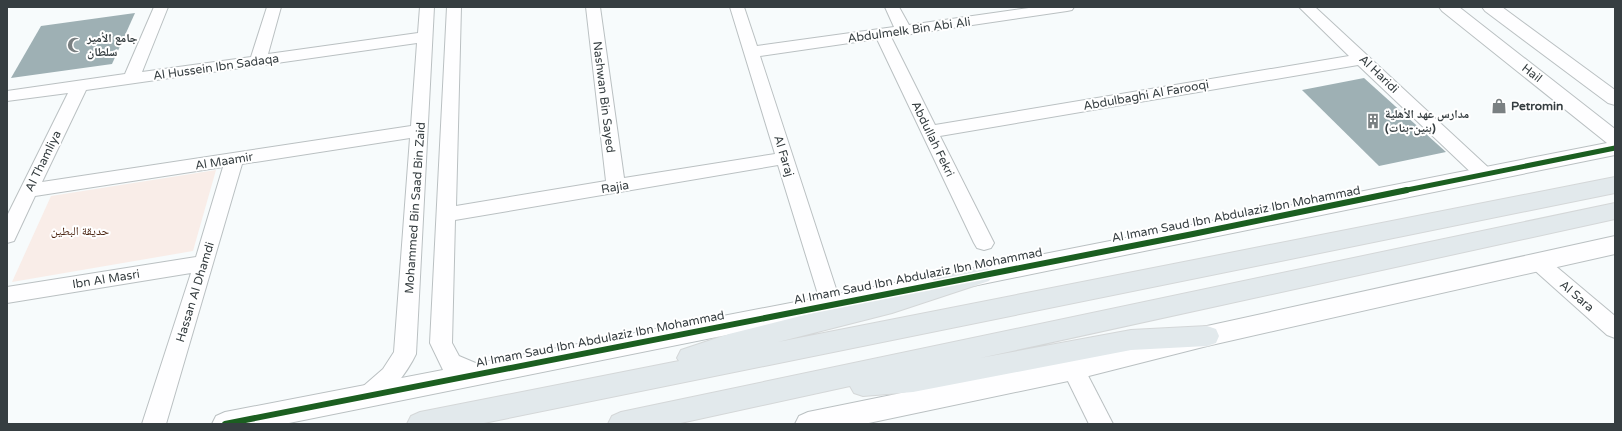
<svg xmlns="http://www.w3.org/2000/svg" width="1622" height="431" font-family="'Varela Round','Noto Naskh Arabic',sans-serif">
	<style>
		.green { fill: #f9ede8 }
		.building { fill: #9eb0b4 }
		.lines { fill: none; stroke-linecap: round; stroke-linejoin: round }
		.street-casing { stroke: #bac0c2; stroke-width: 2 }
		.secondary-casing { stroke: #bac0c2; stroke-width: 2 }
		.primary-casing { stroke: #d4d7d8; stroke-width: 2 }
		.street { fill: #fefeff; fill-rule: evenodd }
		.secondary { fill: #fefeff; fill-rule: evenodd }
		.primary { fill: #e2e9ec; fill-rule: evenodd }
		.cycleway-far1-casing { stroke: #fff; stroke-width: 7 }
		.cycleway-casing { stroke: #fff; stroke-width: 9 }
		.cycleway-far1 { stroke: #1b5e20; stroke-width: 5 }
		.cycleway { stroke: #1b5e20; stroke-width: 6 }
		.labels { text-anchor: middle; stroke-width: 4; stroke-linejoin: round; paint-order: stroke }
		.street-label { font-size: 12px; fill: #363e41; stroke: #fff }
		.poi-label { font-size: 12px; font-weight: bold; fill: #363e41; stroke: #fff; text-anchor: start }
		.park-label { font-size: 12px; fill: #471f0b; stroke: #fff }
	</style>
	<rect width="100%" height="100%" fill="#f7fbfc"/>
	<polygon class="green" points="216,170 193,251 12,282 51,196"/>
	<g class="building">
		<polygon points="135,13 112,64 11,78 41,26"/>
		<polygon points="1364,78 1446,152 1379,166 1302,90"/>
	</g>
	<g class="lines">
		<g class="street-casing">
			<g id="street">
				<path d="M154,7H168L142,72L251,57L267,7H281L268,54L418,33L420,7H434L416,354C409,369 386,403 369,405C366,406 363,404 360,403L357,396L360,389L383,369L394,352L410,138L242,164L166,424H142L191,273L7,303V287L196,257L223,167L35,196L14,241L7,243V216L68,93L7,101V91L125,74ZM417,43L411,126L42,182L86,90Z"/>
				<polygon points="447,7 461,7 456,206 606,181 586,7 600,7 624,178 775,154 730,7 744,7 757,46 894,27 885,7 899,7 909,25 1036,7 1074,7 1072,10 1067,11 891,37 935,125 1349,56 1299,7 1315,7 1491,170 1494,175 1491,180 1485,181 1479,180 1358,65 940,136 994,243 991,248 984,250 977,248 974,243 877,39 760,56 841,304 838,310 831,312 824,310 821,304 778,165 455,220 452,343 459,356 485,367 488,374 485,381 477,383 443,370 430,343"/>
				<polygon points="1539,255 1546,258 1615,316 1615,338 1607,335 1532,268 1529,263 1532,258"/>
				<polygon points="1073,360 1081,362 1113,424 1089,424 1062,369 1065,362"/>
			</g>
		</g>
		<g class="secondary-casing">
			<g id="secondary">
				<polygon points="1439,7 1459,7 1615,129 1615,155 963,288 955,285 951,279 955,273 963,270 1607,143 1442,11"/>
				<polygon points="1482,7 1502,7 1615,90 1615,105 1608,103 1485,11"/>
				<polygon points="1615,236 1615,254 1207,346 1073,380 864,424 795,424 799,416 808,412 1073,358 1207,326"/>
				<polygon points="925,277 933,279 937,286 933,293 925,295 284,424 212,424 216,416 225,412"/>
			</g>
		</g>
		<g class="primary-casing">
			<g id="primary">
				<polygon points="1615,177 1615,193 479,424 407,424 411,416 420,412 679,361 677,358 681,350 729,334 892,293 981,266 989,269 993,275 989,281 892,313 778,342"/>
				<polygon points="1615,203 1615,219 980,358 1131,330 1207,326 1216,329 1219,336 1216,343 1207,346 1131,350 913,392 863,396 854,393 850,386 676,424 608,424 612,416 621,412"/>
			</g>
		</g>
		<use href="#street" class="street"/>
		<use href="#secondary" class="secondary"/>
		<use href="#primary" class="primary"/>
		<g class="cycleway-far1-casing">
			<polyline id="cycleway-far1" points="1402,191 1615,148"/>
		</g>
		<g class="cycleway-casing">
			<polyline id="cycleway" points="225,424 1193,234 1407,190"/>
		</g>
		<use href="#cycleway-far1" class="cycleway-far1"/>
		<use href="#cycleway" class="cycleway"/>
	</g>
	<defs>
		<g id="mosque-bare" transform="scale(1.2)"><path d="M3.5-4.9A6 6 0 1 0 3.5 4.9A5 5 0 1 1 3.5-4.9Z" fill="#7a8082" stroke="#fff" stroke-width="2.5" paint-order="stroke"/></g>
		<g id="shop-bare" transform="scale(1.2)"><path d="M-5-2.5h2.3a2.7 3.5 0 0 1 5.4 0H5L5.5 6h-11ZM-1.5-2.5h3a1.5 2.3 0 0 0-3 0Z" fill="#7a8082" stroke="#fff" stroke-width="2.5" paint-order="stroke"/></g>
		<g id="building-bare" transform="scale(1.2)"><path d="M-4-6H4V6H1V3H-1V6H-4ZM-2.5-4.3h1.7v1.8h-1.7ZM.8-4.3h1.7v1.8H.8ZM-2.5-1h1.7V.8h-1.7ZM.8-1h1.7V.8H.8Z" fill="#7a8082" stroke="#fff" stroke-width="2.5" paint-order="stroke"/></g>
	</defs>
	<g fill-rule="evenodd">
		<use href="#mosque-bare" x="75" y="45"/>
		<use href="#shop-bare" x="1499" y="106"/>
		<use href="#building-bare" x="1373" y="121"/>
	</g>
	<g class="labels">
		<g class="street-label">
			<text transform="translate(909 30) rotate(-8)" y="4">Abdulmelk Bin Abi Ali</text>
			<text transform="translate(216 67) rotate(-8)" y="4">Al Hussein Ibn Sadaqa</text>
			<text transform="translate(1532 73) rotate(38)" y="4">Hail</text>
			<text transform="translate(1379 74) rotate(44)" y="4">Al Haridi</text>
			<text transform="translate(1146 95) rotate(-10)" y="4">Abdulbaghi Al Farooqi</text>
			<text transform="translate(604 97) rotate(83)" y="4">Nashwan Bin Sayed</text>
			<text transform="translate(933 139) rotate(64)" y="4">Abdullah Fekri</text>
			<text transform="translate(784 156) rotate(73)" y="4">Al Faraj</text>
			<text transform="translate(43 161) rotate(-64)" y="4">Al Thamliya</text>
			<text transform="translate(224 161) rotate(-9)" y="4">Al Maamir</text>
			<text transform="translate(615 187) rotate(-9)" y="4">Rajia</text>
			<text transform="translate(415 208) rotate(-86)" y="4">Mohammed Bin Saad Bin Zaid</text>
			<text transform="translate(1236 214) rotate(-11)" y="4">Al Imam Saud Ibn Abdulaziz Ibn Mohammad</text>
			<text transform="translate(918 276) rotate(-11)" y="4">Al Imam Saud Ibn Abdulaziz Ibn Mohammad</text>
			<text transform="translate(106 279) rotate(-9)" y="4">Ibn Al Masri</text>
			<text transform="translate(195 292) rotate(-73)" y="4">Hassan Al Dhamdi</text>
			<text transform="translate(1577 296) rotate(41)" y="4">Al Sara</text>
			<text transform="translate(600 339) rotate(-11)" y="4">Al Imam Saud Ibn Abdulaziz Ibn Mohammad</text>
		</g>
		<g class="poi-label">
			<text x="87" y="42">جامع الأمير<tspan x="87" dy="14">سلطان</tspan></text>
			<text x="1511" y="110">Petromin</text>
			<text x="1385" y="118">مدارس عهد الأهلية<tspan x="1385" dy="14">(بنين-بنات)</tspan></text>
		</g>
		<g class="park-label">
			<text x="80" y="235">حديقة البطين</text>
		</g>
	</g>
	<rect width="1622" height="431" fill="none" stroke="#363e41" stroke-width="16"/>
</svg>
